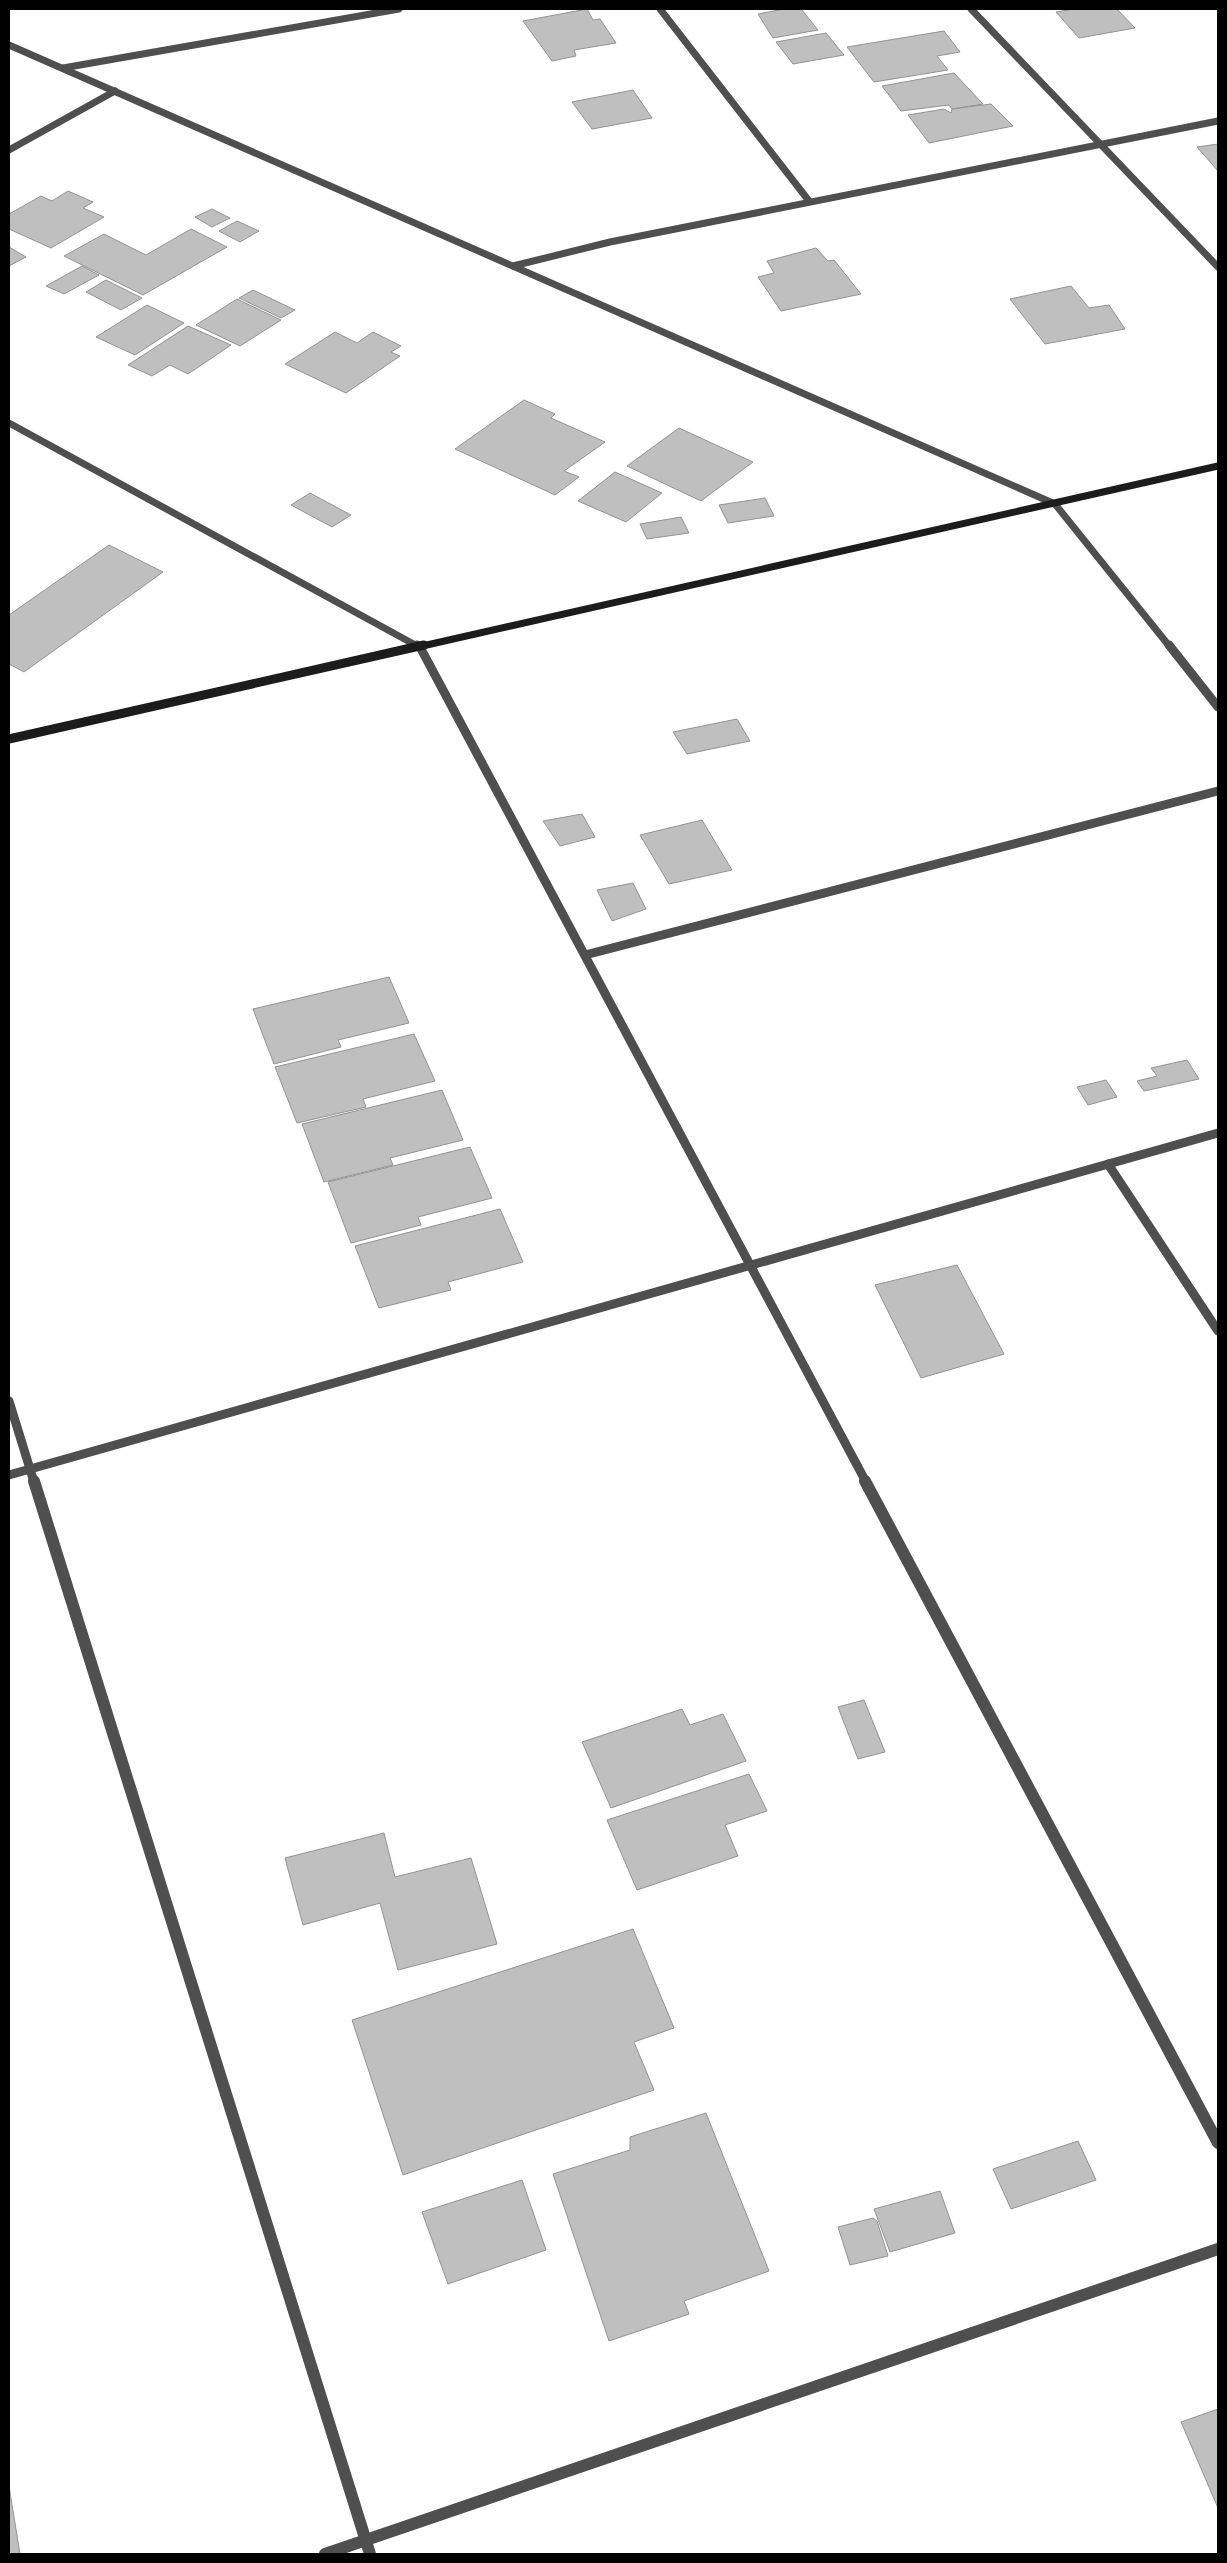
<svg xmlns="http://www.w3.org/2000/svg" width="1227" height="2563" font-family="'PT Sans',sans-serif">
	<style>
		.building { fill: #bfbfbf; stroke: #939393 }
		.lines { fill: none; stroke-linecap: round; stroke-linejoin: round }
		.street-far2 { stroke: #4f4f4f; stroke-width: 7 }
		.street-far1 { stroke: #4f4f4f; stroke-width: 9 }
		.street { stroke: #4f4f4f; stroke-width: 12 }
		.secondary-far1 { stroke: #1c1c1c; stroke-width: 7 }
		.secondary { stroke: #1c1c1c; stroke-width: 9 }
	</style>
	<rect width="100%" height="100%" fill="#fff"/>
	<g class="building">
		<polygon points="587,9 593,20 600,19 616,43 574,50 576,56 552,61 523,21"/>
		<polygon points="784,9 801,9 818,30 773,38 758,14"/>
		<polygon points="1074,9 1117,9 1135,28 1079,38 1056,12"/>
		<polygon points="944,31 960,52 937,56 948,70 874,82 847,47"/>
		<polygon points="826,33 844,55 793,64 776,42"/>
		<polygon points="954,73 983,104 952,109 949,105 901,111 882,86"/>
		<polygon points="633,90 652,118 592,129 572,102"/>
		<polygon points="991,104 1013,126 929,143 908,115 944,109 951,113 952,109"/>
		<polygon points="1218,144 1218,171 1197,147"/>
		<polygon points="68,191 93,202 83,208 104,217 51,248 9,229 9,214 41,196 52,201"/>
		<polygon points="212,209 230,218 212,227 195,217"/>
		<polygon points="237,221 259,231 240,242 219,231"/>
		<polygon points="191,229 227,247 143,295 64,256 104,234 146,255"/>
		<polygon points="9,247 26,257 9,266"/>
		<polygon points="816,248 828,261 834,260 861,294 781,311 758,277 774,273 767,261"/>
		<polygon points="82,266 99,275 64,294 46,286"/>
		<polygon points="106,280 142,298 121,310 86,292"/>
		<polygon points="1071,286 1089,308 1109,305 1125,329 1045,344 1010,299"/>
		<polygon points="253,290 295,310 281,318 239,298"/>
		<polygon points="237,299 281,320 240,346 196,325"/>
		<polygon points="147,305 184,323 135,355 96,337"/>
		<polygon points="188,326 231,345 188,374 170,365 152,376 128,365"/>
		<polygon points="335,332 357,343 373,332 401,346 391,352 400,356 346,393 285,364"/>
		<polygon points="524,400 555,414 551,418 605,442 564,471 579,477 555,495 455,449"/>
		<polygon points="679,428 753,462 701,501 627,466"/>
		<polygon points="615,472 662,493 626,522 578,501"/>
		<polygon points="310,493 351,515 332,527 291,505"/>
		<polygon points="765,498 774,516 728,523 719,505"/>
		<polygon points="681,517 689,533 647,539 640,524"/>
		<polygon points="109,545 163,572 24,672 9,664 9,615"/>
		<polygon points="737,719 750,741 687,754 673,732"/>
		<polygon points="582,814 595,837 560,846 543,821"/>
		<polygon points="702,820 732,870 669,884 640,835"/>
		<polygon points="633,883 646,909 612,921 597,890"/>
		<polygon points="389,977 409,1023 338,1040 341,1047 274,1064 253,1009"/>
		<polygon points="414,1034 435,1081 363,1099 366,1107 297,1123 275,1067"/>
		<polygon points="1187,1060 1199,1079 1144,1091 1137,1081 1157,1076 1151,1068"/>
		<polygon points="1106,1080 1117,1097 1088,1105 1077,1087"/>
		<polygon points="442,1090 463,1140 390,1158 393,1165 324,1182 302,1124"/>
		<polygon points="470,1147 492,1198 418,1217 421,1225 351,1243 328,1182"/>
		<polygon points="500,1209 523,1262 448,1282 451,1290 379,1308 355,1246"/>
		<polygon points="957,1265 1004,1354 921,1378 875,1285"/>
		<polygon points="864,1700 885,1752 858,1759 838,1707"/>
		<polygon points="682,1709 690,1725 723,1714 746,1761 611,1808 582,1742"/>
		<polygon points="749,1774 767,1811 725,1825 738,1856 637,1890 607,1820"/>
		<polygon points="384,1833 395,1877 471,1858 497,1944 398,1970 380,1903 303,1925 285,1858"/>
		<polygon points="633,1929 674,2028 634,2042 654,2090 403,2175 352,2020"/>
		<polygon points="706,2113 769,2271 684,2301 689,2314 609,2341 553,2174 630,2150 630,2137"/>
		<polygon points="1078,2141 1096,2180 1011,2209 993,2169"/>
		<polygon points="522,2180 546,2250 448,2284 422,2212"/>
		<polygon points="940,2191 955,2233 890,2252 874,2209"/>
		<polygon points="873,2218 877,2221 888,2256 850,2265 838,2227"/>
		<polygon points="1218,2409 1218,2508 1181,2422"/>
		<polygon points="9,2486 20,2554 9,2554"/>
	</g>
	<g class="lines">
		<g class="street-far2">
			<polyline points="660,9 809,201"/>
			<polyline points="971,9 1218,267"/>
			<polyline points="9,45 1055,504 1170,647"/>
			<polyline points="63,68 399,9"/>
			<polyline points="9,150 115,91"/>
			<polyline points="513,266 610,242 1218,121"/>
			<polyline points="9,423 419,647"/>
		</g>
		<g class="street-far1">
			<polyline points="417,645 420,647 866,1482"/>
			<polyline points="1169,645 1218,707"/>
			<polyline points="585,955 1218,791"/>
			<polyline points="1108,1164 1218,1331"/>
			<polyline points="9,1401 34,1482"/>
			<polyline points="9,1475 1218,1133"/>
		</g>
		<g class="street">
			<polyline points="34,1481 370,2554"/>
			<polyline points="865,1481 1218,2143"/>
			<polyline points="325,2554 1218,2249"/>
		</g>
		<polyline class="secondary-far1" points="418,647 1218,466"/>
		<polyline class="secondary" points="9,739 424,645"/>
	</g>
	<rect width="1227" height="2563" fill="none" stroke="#000000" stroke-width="20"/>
</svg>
